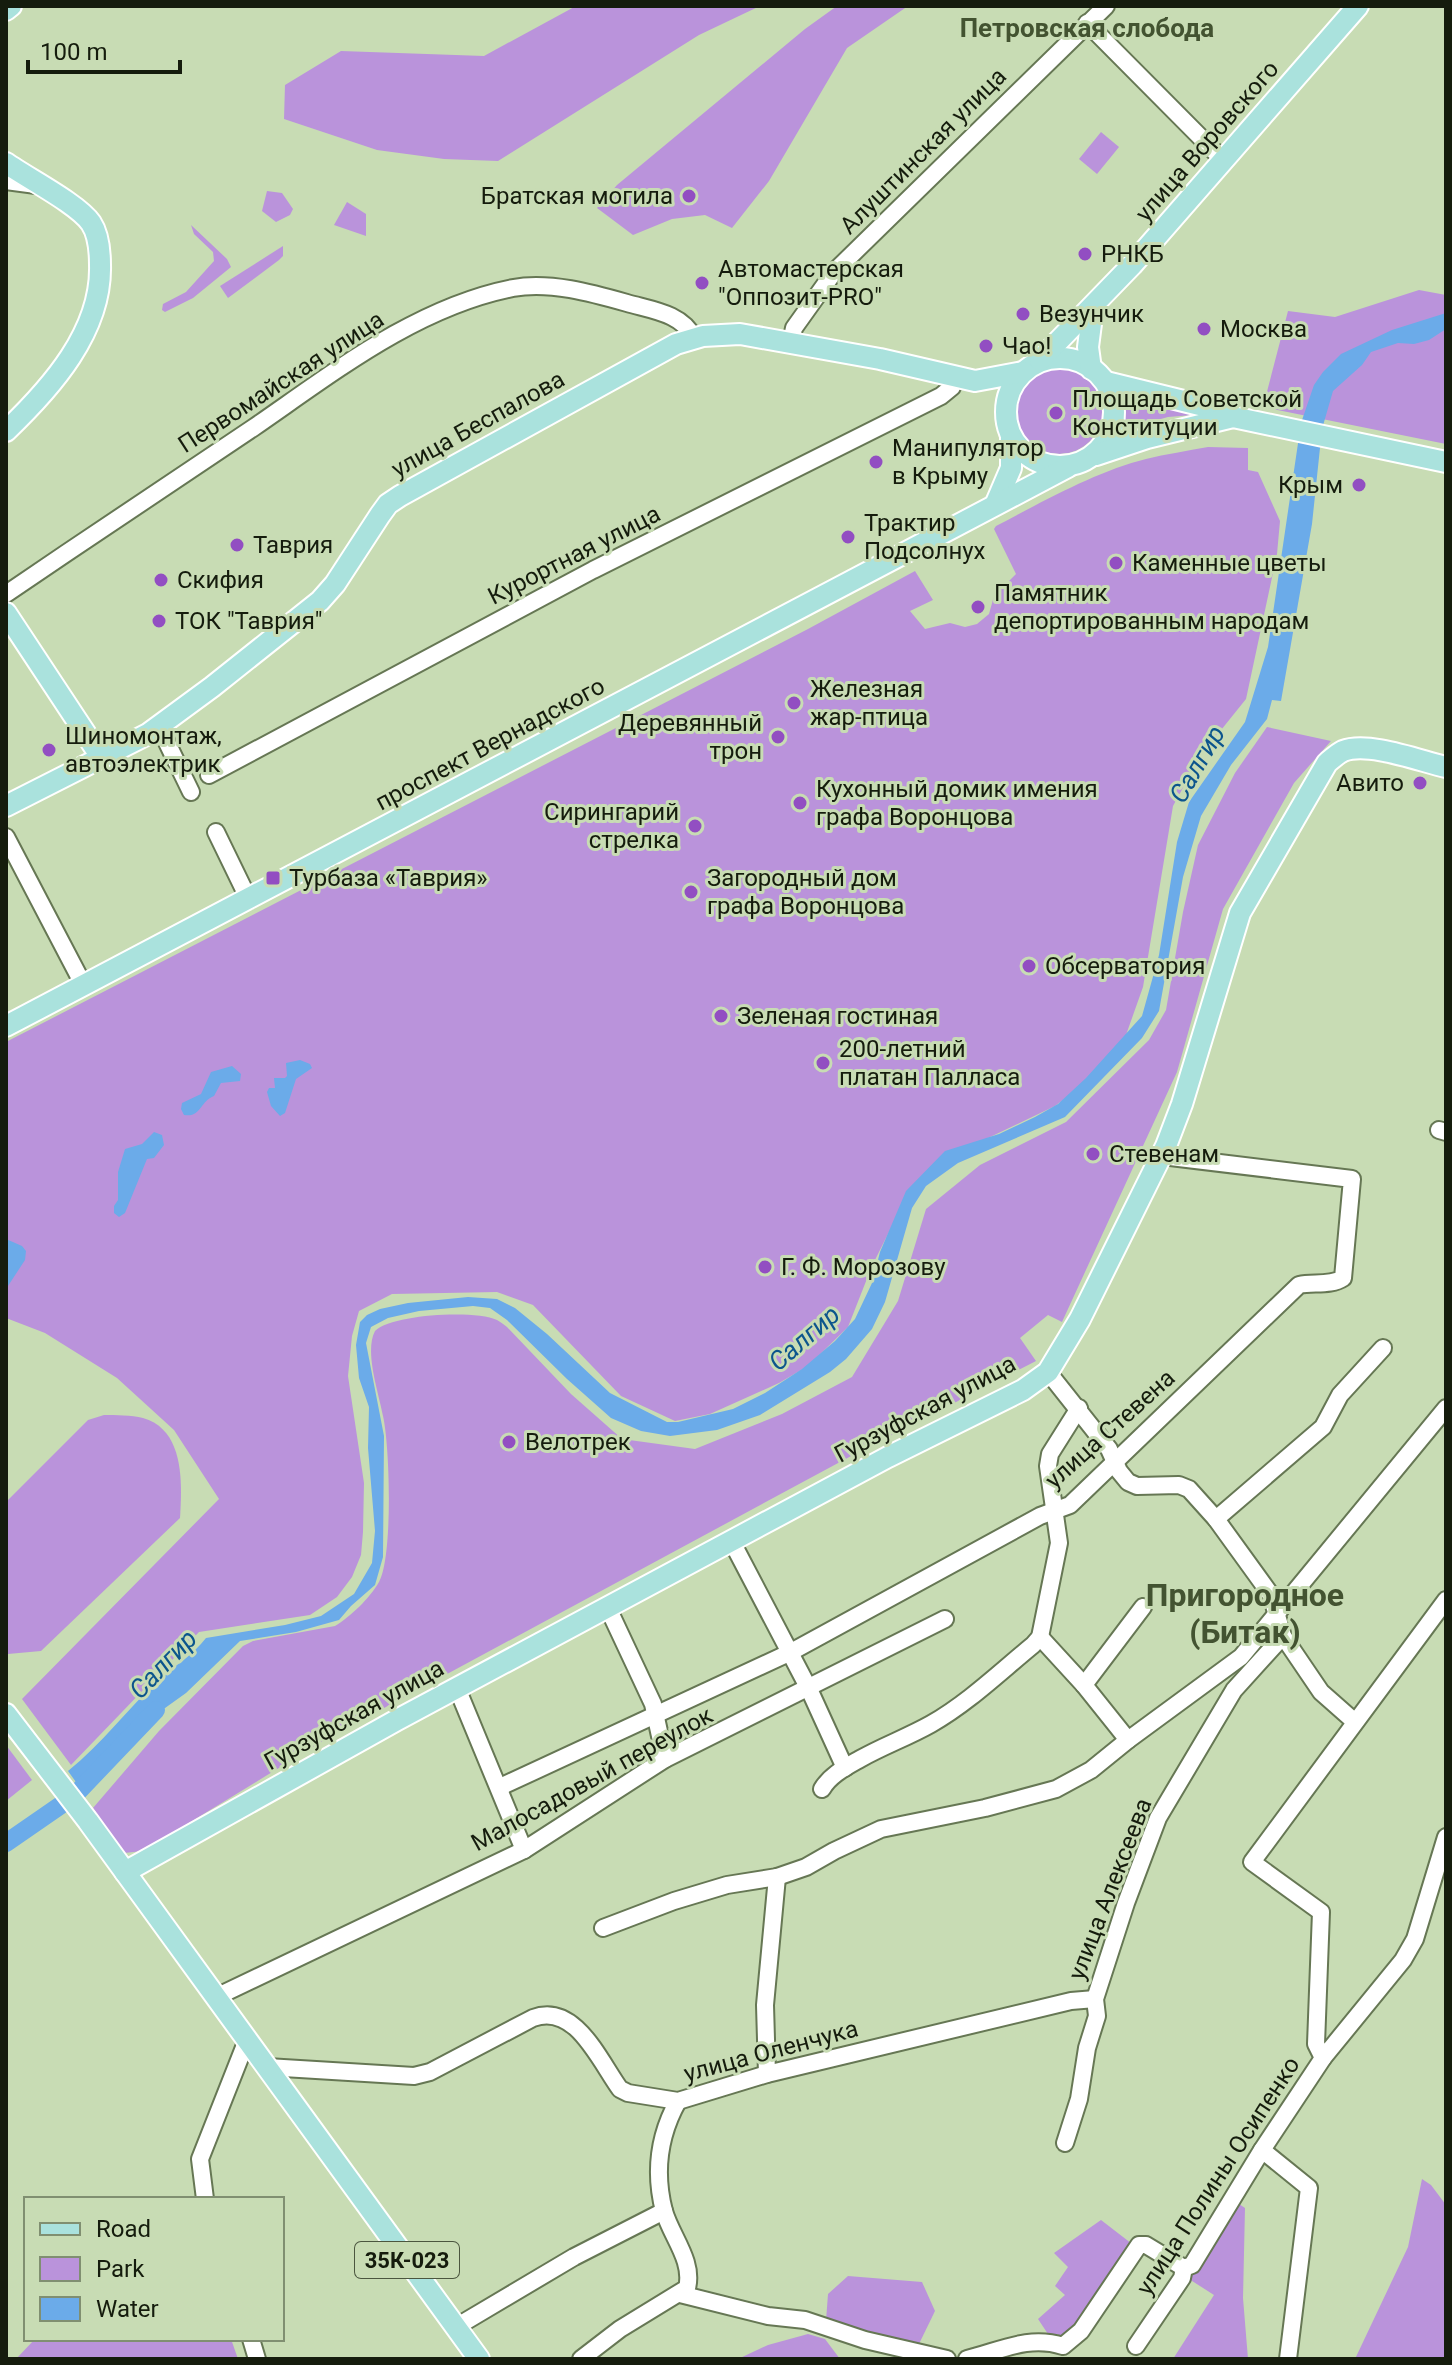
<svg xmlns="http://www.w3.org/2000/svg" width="1452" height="2365" font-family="Roboto,sans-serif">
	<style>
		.green { fill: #ba93db }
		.water { fill: #6babe9 }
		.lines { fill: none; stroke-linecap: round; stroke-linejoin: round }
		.river { stroke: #6babe9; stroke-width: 18 }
		.minor-casing { stroke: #667754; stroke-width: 20 }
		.major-casing { stroke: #fff; stroke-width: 24 }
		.minor { stroke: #fff; stroke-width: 16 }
		.major { stroke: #aae2dd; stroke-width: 20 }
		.poi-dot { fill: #924ec2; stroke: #c8dcb4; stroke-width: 3 }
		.labels { text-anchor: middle; stroke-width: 6; stroke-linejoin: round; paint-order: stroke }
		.shield { fill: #c8dcb4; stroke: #4b563f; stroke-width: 2 }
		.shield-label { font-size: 22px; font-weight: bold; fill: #151c0d }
		.street-label { font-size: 24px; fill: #151c0d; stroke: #c8dcb4 }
		.poi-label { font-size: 24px; fill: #151c0d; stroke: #c8dcb4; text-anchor: start }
		.neighbourhood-label { font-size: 26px; font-weight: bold; fill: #435331; stroke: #c8dcb4 }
		.water-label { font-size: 26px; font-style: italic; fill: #0c558d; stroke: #c8dcb4 }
		.district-label { font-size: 32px; font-weight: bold; fill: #435331; stroke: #c8dcb4 }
	</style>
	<rect width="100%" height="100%" fill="#c8dcb4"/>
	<g class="green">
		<polygon points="576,6 760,6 699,35 498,161 444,159 377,150 284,119 285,85 341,51 484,56"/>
		<polygon points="837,6 908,6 847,48 769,181 732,228 705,215 672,219 633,235 597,208 617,185 805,29"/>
		<polygon points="1101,132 1119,147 1097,174 1079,159"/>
		<polygon points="267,191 282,193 293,209 290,215 276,222 262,211"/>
		<polygon points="347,202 366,214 366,236 334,225"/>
		<polygon points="191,225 227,259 231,267 193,298 165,312 162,310 163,304 186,292 214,261 213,252 194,234"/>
		<polygon points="283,246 283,256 279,260 228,298 220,286"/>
		<polygon points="1419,290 1446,295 1446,444 1263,407 1288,311 1335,317"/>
		<circle cx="1059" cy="410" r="44"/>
		<polygon points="1118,394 1205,414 1168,417 1125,429 1116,425"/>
		<path d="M1208,447L1248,448V470L1258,472L1280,521L1277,554L1246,699L1201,755L1173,806L1143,987L1126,1035L1089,1080L1055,1106L988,1138L909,1192L872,1266L848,1327L808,1366L779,1383L710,1414L675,1421L621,1396L533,1305L497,1292L392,1294L359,1311L352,1336L348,1376L364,1483L363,1532L361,1555L352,1577L337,1597L310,1615L199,1632L71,1765L22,1699L219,1499L174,1430L117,1378L45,1333L6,1318V1042L808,629L915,571L933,600L910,611L925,629L950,623L965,627L977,624L989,614L994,596L1016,574L994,529L996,526C1042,502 1097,471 1146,459C1166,454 1187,451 1208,447Z"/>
		<path d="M1267,727L1331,741L1294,783L1223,909L1177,1072L1062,1322L1048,1315L1020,1338L1036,1361L853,1455L323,1741L143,1851L124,1853L93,1808L159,1731L243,1646L253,1641L335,1626C350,1617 370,1598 379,1582C393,1557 390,1446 383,1416C379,1393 364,1352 375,1331C393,1314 475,1310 497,1320C501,1322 504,1325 507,1327L571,1394L622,1439L695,1449L782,1414L852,1377L898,1301L926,1209L980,1165L1066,1122L1149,1040L1166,1010L1183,912L1198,845L1235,773Z"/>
		<path d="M104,1415C116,1415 131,1415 143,1418C185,1430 182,1484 180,1518L41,1651L8,1654L6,1653V1502L88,1420Z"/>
		<polygon points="6,1745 32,1780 6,1801"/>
		<polygon points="1422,2179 1431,2185 1446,2205 1446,2359 1355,2359 1408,2247"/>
		<polygon points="1236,2202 1245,2208 1243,2298 1248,2359 1173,2359 1214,2295 1189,2279"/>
		<polygon points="1101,2220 1136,2247 1063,2341 1058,2334 1050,2337 1038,2319 1065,2295 1055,2286 1068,2267 1054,2253"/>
		<polygon points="848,2276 922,2282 935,2311 918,2346 826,2321 828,2294"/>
		<polygon points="808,2334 825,2339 840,2359 738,2359 768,2345"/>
		<polygon points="35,2339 231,2339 238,2359 16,2359"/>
	</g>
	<g class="water">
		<path d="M1446,313V329L1429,340L1414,344L1398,343L1371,352L1362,365L1333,391L1322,429L1312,524L1281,701L1272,700L1267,719L1231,765L1201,816L1183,877L1159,1011L1142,1038L1065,1117L958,1163L926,1186L912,1208L885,1302L872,1329L846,1359L830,1372L760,1415L717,1430L670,1436L641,1431L611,1418L567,1379L507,1320L490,1308L473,1306L419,1311L388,1318L371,1327L366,1343L384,1436L383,1557L375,1585L351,1606L339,1620L296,1632L240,1641L186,1693L112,1746L90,1777L86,1796L68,1771C102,1744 128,1708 160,1679C176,1665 193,1655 206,1638L285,1625L321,1616L354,1594L372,1563L375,1531L368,1448L369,1407L359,1378L356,1345L360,1322L367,1315L380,1309L408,1303L468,1297L497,1299L515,1308L547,1334L610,1393L667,1422H678L733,1409L765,1393L802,1369L835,1341L855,1319L872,1283L880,1252L906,1191L945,1151L999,1134L1035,1117L1058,1104L1086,1078L1142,1016L1159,955L1177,842L1189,802L1245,722L1268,647L1301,423L1314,385L1323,372L1341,354L1392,330Z"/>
		<polygon points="300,1060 310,1064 312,1068 296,1079 285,1113 280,1116 271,1106 267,1092 269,1088 275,1088 274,1078 285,1078 287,1076 286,1063"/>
		<path d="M232,1066L241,1074L240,1081L221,1083L214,1096C200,1101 201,1118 184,1115L181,1109L182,1103L201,1094L211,1072Z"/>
		<polygon points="154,1132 162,1135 164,1145 154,1158 147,1159 125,1213 119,1217 114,1213 114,1206 118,1200 118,1172 125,1149 142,1144"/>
		<polygon points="6,1239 22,1246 26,1251 25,1260 6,1289"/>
	</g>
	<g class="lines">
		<polyline class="river" points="6,1843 74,1796 156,1710"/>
		<g class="minor-casing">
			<g id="minor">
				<polyline points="1087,23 1224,161"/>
				<polyline points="6,181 36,185"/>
				<polyline points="791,342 794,328 834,272 1106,6"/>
				<path d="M6,594C88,538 171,483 253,428C333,373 416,307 513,288C549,281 592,293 627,303C651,310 682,313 694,338"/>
				<polyline points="159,726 191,792"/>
				<polyline points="209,775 593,570 941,396 952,387 956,375"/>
				<polyline points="216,832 249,900"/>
				<polyline points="6,837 84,986"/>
				<polyline points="1439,1130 1446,1132"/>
				<polyline points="1048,1372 1109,1449 1119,1471 1128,1482 1137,1486 1179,1485 1189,1489 1216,1519 1271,1595 1283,1636 1321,1692 1355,1722"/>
				<polyline points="1216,1519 1323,1427 1340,1395 1383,1348"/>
				<polyline points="732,1542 809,1689 845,1768"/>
				<polyline points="608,1608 653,1704 665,1759"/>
				<polyline points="1040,1637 1084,1685"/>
				<polyline points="457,1688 524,1850"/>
				<polyline points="1128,1740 1084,1685 1143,1607"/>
				<path d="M500,1787L791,1652L1040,1516L1070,1505L1299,1285C1313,1282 1331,1286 1343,1278L1352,1179L1162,1156"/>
				<path d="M822,1789C830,1775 846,1767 860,1759C883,1746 908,1737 931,1724C968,1703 1000,1672 1033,1645L1040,1637L1059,1543L1048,1466L1050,1454L1079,1408"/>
				<polyline points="603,1928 674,1901 727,1885 777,1877 806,1867 834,1851 881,1829 985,1808 1056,1789 1091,1770 1128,1740 1241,1657 1446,1408"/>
				<polyline points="216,1997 524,1850 665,1759 945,1619"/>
				<polyline points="1323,2058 1403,1960 1415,1939 1446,1837"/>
				<path d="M267,2067L414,2076L430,2072L533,2018C575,2002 599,2060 620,2089L628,2093L678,2101L767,2074L1071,2001L1095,1999"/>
				<polyline points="767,2074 765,2005 777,1877"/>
				<polyline points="1065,2143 1079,2099 1087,2048 1097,2016 1095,1999 1126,1903 1158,1818 1234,1690 1283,1636 1266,1629"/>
				<polyline points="1262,2150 1309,2188 1288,2359"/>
				<polyline points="205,2199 200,2159 247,2040"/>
				<polyline points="680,2294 768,2316 805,2320 865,2340 947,2359"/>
				<polyline points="456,2327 574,2257 664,2211"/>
				<polyline points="251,2339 257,2359"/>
				<polyline points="1136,2346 1182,2278 1184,2268 1192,2265 1262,2150 1323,2058 1316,2044 1321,1912 1252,1862 1446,1600"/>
				<path d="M581,2359L620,2329L687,2288C694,2261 671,2236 664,2211C654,2172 659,2135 678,2101"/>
				<path d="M967,2359C1000,2351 1028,2335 1063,2346L1081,2331L1139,2245H1146L1184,2268"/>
			</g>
		</g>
		<g class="major-casing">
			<g id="major">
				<polyline points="6,10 11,6"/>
				<path d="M6,163C27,178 78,204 91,223C99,235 100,251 100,265C102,331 51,388 6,431"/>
				<circle cx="1060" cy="412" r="54"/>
				<polyline points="1040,360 1132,265 1358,6"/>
				<polyline points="1091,369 1088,347 1093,308"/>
				<polyline points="1106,382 1216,409 1233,417 1446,462"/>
				<polyline points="1096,455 1147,438 1233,417"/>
				<polyline points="996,503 1011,468 1011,438"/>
				<polyline points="6,613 101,757"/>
				<polyline points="6,806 148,734 212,687 320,601 335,584 380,515 388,504 400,496 676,344 703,336 740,334 880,359 975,381 1023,372"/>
				<polyline points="6,1026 1068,467"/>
				<polyline points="6,1714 88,1821 479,2359"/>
				<path d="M125,1872L397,1720L888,1457L1023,1390L1048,1372L1080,1319L1166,1146L1182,1104L1240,913L1327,763C1332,759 1337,754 1343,751C1368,741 1420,761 1446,767"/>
			</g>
		</g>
		<use href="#minor" class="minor"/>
		<use href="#major" class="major"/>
	</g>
	<g class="poi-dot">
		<circle cx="689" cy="196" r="8"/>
		<circle cx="1085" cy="254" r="8"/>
		<circle cx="702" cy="283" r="8"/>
		<circle cx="1023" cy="314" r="8"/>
		<circle cx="1204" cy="329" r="8"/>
		<circle cx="986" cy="346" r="8"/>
		<circle cx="1056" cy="413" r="8"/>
		<circle cx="876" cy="462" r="8"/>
		<circle cx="1359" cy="485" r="8"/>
		<circle cx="848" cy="537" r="8"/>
		<circle cx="237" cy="545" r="8"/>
		<circle cx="1116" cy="563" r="8"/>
		<circle cx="161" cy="580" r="8"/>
		<circle cx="978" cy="607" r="8"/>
		<circle cx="159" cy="621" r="8"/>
		<circle cx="794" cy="703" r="8"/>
		<circle cx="778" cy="737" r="8"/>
		<circle cx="49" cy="750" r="8"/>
		<circle cx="1420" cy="783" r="8"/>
		<circle cx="800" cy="803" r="8"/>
		<circle cx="695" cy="826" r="8"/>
		<rect x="265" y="870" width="16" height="16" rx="4"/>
		<circle cx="691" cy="892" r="8"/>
		<circle cx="1029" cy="966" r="8"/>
		<circle cx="721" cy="1016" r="8"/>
		<circle cx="823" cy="1063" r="8"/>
		<circle cx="1093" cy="1154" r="8"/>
		<circle cx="765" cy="1267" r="8"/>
		<circle cx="509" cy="1442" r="8"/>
	</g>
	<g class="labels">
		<rect class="shield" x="355" y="2242" width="104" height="36" rx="6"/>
		<g class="shield-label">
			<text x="407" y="2268">35К-023</text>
		</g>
		<g class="street-label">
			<text transform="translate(1207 141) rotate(-49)" y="8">улица Воровского</text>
			<text transform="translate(923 151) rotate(-45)" y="8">Алуштинская улица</text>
			<text transform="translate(281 382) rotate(-33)" y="8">Первомайская улица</text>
			<text transform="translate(478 424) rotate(-29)" y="8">улица Беспалова</text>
			<text transform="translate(574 555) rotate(-27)" y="8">Курортная улица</text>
			<text transform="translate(490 744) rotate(-28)" y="8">проспект Вернадского</text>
			<text transform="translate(925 1409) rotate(-28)" y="8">Гурзуфская улица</text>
			<text transform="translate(1110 1429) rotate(-42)" y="8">улица Стевена</text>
			<text transform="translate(354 1715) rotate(-29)" y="8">Гурзуфская улица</text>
			<text transform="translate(592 1779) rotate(-29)" y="8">Малосадовый переулок</text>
			<text transform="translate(1110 1889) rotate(-69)" y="8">улица Алексеева</text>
			<text transform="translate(771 2051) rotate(-15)" y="8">улица Оленчука</text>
			<text transform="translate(1218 2176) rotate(-57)" y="8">улица Полины Осипенко</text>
		</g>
		<g class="poi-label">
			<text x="673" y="204" text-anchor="end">Братская могила</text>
			<text x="1101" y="262">РНКБ</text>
			<text x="718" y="277">Автомастерская<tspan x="718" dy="28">"Оппозит-PRO"</tspan></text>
			<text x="1039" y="322">Везунчик</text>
			<text x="1220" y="337">Москва</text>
			<text x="1002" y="354">Чао!</text>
			<text x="1072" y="407">Площадь Советской<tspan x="1072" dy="28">Конституции</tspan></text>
			<text x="892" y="456">Манипулятор<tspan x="892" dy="28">в Крыму</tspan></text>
			<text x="1343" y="493" text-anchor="end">Крым</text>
			<text x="864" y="531">Трактир<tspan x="864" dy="28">Подсолнух</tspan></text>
			<text x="253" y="553">Таврия</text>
			<text x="1132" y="571">Каменные цветы</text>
			<text x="177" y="588">Скифия</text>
			<text x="994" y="601">Памятник<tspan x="994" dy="28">депортированным народам</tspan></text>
			<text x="175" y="629">ТОК "Таврия"</text>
			<text x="810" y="697">Железная<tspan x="810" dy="28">жар-птица</tspan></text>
			<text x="762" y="731" text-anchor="end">Деревянный<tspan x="762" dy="28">трон</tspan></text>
			<text x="65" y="744">Шиномонтаж,<tspan x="65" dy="28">автоэлектрик</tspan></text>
			<text x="1404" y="791" text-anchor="end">Авито</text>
			<text x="816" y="797">Кухонный домик имения<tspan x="816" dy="28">графа Воронцова</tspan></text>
			<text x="679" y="820" text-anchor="end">Сирингарий<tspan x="679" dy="28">стрелка</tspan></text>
			<text x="289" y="886">Турбаза «Таврия»</text>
			<text x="707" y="886">Загородный дом<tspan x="707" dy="28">графа Воронцова</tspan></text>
			<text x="1045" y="974">Обсерватория</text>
			<text x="737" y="1024">Зеленая гостиная</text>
			<text x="839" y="1057">200-летний<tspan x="839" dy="28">платан Палласа</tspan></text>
			<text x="1109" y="1162">Стевенам</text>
			<text x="781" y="1275">Г. Ф. Морозову</text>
			<text x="525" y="1450">Велотрек</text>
		</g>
		<g class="neighbourhood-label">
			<text x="1087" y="37">Петровская слобода</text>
		</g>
		<g class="water-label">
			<text transform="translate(1197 764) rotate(-60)" y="9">Салгир</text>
			<text transform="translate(804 1338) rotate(-41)" y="9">Салгир</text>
			<text transform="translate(163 1664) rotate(-46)" y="9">Салгир</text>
		</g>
		<g class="district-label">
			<text x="1245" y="1606">Пригородное<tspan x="1245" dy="37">(Битак)</tspan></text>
		</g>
	</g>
	<rect width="1452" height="2365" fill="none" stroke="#151c0d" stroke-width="16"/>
	<rect x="24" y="2197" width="260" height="144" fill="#c8dcb4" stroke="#808f71" stroke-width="2"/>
	<rect x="40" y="2223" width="40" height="12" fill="#aae2dd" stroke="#808f71" stroke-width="2"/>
	<text x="96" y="2237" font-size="24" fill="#151c0d">Road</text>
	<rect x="40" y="2257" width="40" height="24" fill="#ba93db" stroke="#808f71" stroke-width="2"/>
	<text x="96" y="2277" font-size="24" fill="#151c0d">Park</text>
	<rect x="40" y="2297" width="40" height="24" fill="#6babe9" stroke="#808f71" stroke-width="2"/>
	<text x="96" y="2317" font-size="24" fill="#151c0d">Water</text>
	<path d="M28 60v12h152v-12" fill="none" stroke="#151c0d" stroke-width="4"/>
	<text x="40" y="60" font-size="24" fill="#151c0d" stroke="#c8dcb4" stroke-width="6" paint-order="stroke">100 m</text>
</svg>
